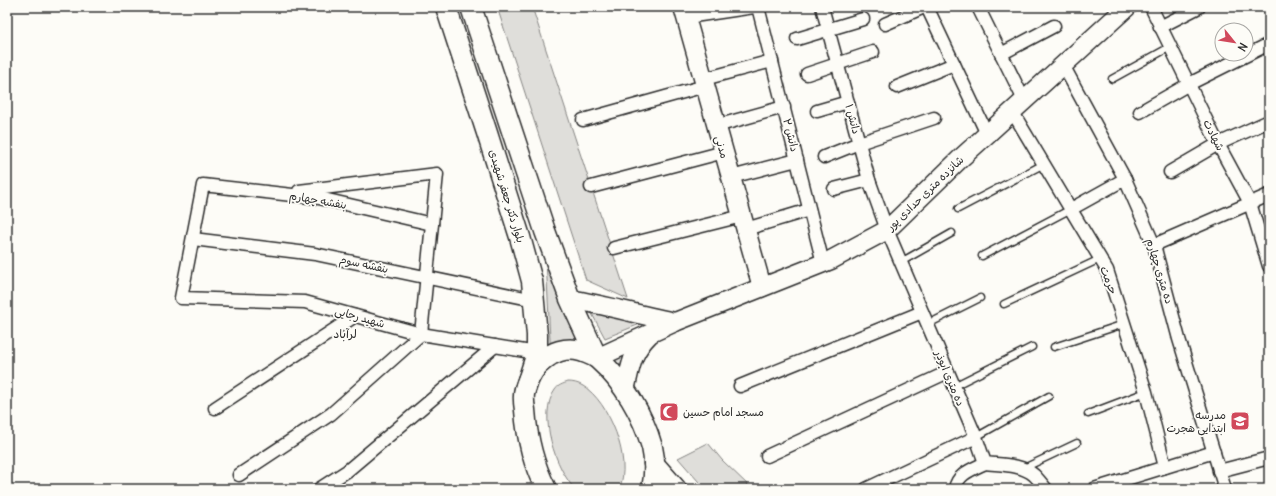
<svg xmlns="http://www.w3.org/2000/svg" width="1276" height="496" font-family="Delius,'Playpen Sans Arabic',sans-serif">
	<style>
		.green { fill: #dfdeda; stroke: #858482 }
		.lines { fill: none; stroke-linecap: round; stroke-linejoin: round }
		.lane-casing { stroke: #2b2b2b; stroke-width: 9 }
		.street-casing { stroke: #2b2b2b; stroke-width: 15 }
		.secondary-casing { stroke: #2b2b2b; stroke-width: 21 }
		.primary-casing { stroke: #2b2b2b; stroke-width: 23 }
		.lane { stroke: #fdfcf7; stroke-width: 6 }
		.street { stroke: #fdfcf7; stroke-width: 12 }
		.secondary { stroke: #fdfcf7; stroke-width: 18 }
		.primary { stroke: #fdfcf7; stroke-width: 20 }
		.labels { text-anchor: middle; stroke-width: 3.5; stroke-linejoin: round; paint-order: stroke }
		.street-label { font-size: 11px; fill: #2b2b2b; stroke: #fdfcf7 }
		.poi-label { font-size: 11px; fill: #2b2b2b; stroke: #fdfcf7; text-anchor: start }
		.neighbourhood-label { font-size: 12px; fill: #2b2b2b; stroke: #fdfcf7 }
	</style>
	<rect width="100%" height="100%" fill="#fdfcf7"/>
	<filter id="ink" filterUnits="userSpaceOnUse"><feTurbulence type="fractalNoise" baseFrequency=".025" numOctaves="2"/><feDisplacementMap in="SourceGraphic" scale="8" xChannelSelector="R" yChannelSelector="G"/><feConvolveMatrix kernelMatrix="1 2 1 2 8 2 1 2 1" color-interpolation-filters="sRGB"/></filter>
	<g filter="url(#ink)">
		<g class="green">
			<polygon points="497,7 532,7 628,299 586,280"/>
			<polygon points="545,239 583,350 551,359"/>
			<polygon points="591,312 640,324 605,338"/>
			<polygon points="630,347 618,375 610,356"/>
			<path d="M568,382C573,382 578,383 583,386C609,401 633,461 619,489H575C556,470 537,414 555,390C558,385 563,384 568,382Z"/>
			<polygon points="708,443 722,460 752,489 705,489 678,458"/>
		</g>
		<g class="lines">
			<g class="lane-casing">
				<g id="lane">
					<polyline points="1112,79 1170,47"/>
					<polyline points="958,209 1044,164"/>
					<polyline points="982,256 1071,209"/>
					<polyline points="901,262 952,233"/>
					<polyline points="1004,304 1100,259"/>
					<polyline points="928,324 980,298"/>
					<polyline points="1054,347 1124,324"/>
					<polyline points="954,386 1032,347"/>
					<polyline points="1088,414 1146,392"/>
					<polyline points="976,437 1049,396"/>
					<polyline points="1024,468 1077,443"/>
				</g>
			</g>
			<g class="street-casing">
				<g id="street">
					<polyline points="758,7 823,263"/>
					<path d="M822,7L869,180L887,230L976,437L985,463C1001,465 1021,464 1034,475C1038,479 1042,484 1046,489"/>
					<polyline points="927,7 987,134"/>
					<polyline points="978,7 1024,100"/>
					<polyline points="1151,7 1218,144 1250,203 1269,266"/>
					<polyline points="687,17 754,7"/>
					<polyline points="885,24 924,7"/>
					<polyline points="1160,27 1199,7"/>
					<polyline points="797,39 863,19"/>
					<polyline points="1001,54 1054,26"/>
					<polyline points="1063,65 1125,179 1154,245 1179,339 1225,489"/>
					<polyline points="807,74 873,52"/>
					<polyline points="704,79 772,61"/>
					<polyline points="897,87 954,64"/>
					<polyline points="817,111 848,102"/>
					<polyline points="1012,111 1107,270 1146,392 1165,467"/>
					<polyline points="1140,112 1189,84 1269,44"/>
					<polyline points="583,120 705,86"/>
					<polyline points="716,126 784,107"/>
					<polyline points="824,157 859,143 934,118"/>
					<polyline points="1170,172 1218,144 1269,121"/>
					<polyline points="731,177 797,160"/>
					<polyline points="591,187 724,152"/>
					<polyline points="834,189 869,180"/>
					<polyline points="1071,209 1125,179"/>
					<polyline points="432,224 319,198 203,185 181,298 305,302 421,334 537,353"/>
					<polyline points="746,229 809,210"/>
					<polyline points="193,239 315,254 534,300"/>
					<polyline points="1154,245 1269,195"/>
					<polyline points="614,248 742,216"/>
					<polyline points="740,386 922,312"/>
					<polyline points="215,408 355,316"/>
					<polyline points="767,456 948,372"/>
					<polyline points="1219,471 1269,458"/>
					<polyline points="239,475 331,414 421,334 437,174 299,191"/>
					<polyline points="319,489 347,471 495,346"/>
					<polyline points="866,489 976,437"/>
					<path d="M955,489C957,474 973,469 985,463"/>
					<polyline points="1094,489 1214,452"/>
				</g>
			</g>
			<g class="secondary-casing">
				<g id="secondary">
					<polyline points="683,7 762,287"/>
					<path d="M570,299C605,305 640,315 675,322"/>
					<polyline points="597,358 675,322 831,260 887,230 961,158 1127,7"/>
					<path d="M625,390C631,366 631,353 649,335"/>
				</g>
			</g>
			<g class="primary-casing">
				<g id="primary">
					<polyline points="446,7 487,133 520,237 532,281 537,335 537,353 525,390"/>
					<polyline points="471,7 545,231 570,299 597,358"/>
					<polyline points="654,464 676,489"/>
					<path d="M546,489C533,464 527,438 525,410C524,404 523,395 525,389C528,378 535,366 545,359C553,352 565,348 576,350C582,351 593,355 598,359C623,381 643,415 652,447C655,460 655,475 652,489"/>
				</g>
			</g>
			<use href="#lane" class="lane"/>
			<use href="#street" class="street"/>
			<use href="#secondary" class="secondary"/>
			<use href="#primary" class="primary"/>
		</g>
	</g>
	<defs>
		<g id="mosque-square" transform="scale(1)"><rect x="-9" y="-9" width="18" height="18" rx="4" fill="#d1495b" stroke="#fdfcf7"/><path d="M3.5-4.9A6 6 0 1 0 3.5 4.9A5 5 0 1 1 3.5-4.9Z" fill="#fff"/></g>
		<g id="school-square" transform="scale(1)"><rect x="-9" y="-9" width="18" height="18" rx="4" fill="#d1495b" stroke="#fdfcf7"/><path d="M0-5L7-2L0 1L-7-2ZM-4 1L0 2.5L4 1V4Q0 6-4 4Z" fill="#fff"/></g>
	</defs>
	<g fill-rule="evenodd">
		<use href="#mosque-square" x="669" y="412"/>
		<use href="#school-square" x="1240" y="421"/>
	</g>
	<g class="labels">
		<g class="street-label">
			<text transform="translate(853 119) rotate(75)" y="4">دانش ۱</text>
			<text transform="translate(791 135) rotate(76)" y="4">دانش ۲</text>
			<text transform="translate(1214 135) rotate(63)" y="4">شهادت</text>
			<text transform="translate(722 147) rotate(74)" y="4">مدنی</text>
			<text transform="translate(925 193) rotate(-44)" y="4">شانزده متری حدادی پور</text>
			<text transform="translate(507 196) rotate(73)" y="4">بلوار دکتر جعفر شهیدی</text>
			<text transform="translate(318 200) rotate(10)" y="4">بنفشه چهارم</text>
			<text transform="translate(364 264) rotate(12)" y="4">بنفشه سوم</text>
			<text transform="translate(1160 271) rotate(73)" y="4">ده متری چهارم</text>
			<text transform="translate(1109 280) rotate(69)" y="4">حرمت</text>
			<text transform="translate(360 317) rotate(16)" y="4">شهید رجایی</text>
			<text transform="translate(950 378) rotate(67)" y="4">ده متری ابوذر</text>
		</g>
		<g class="poi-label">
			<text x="683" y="416">مسجد امام حسین</text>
			<text x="1226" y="419" text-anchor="end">مدرسه<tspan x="1226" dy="13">ابتدایی هجرت</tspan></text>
		</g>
		<g class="neighbourhood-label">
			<text x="345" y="338">لرآباد</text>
		</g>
	</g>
	<rect width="1276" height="496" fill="none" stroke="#fdfcf7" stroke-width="24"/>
	<rect x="12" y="12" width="1252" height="472" fill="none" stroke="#2b2b2b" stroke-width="1.5" filter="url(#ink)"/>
	<g transform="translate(1234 42) rotate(120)"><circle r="19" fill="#fdfcf7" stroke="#a9a8a5"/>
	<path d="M0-3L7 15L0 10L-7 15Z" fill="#d1495b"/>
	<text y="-6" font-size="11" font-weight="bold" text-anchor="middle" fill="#2b2b2b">N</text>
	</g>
</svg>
